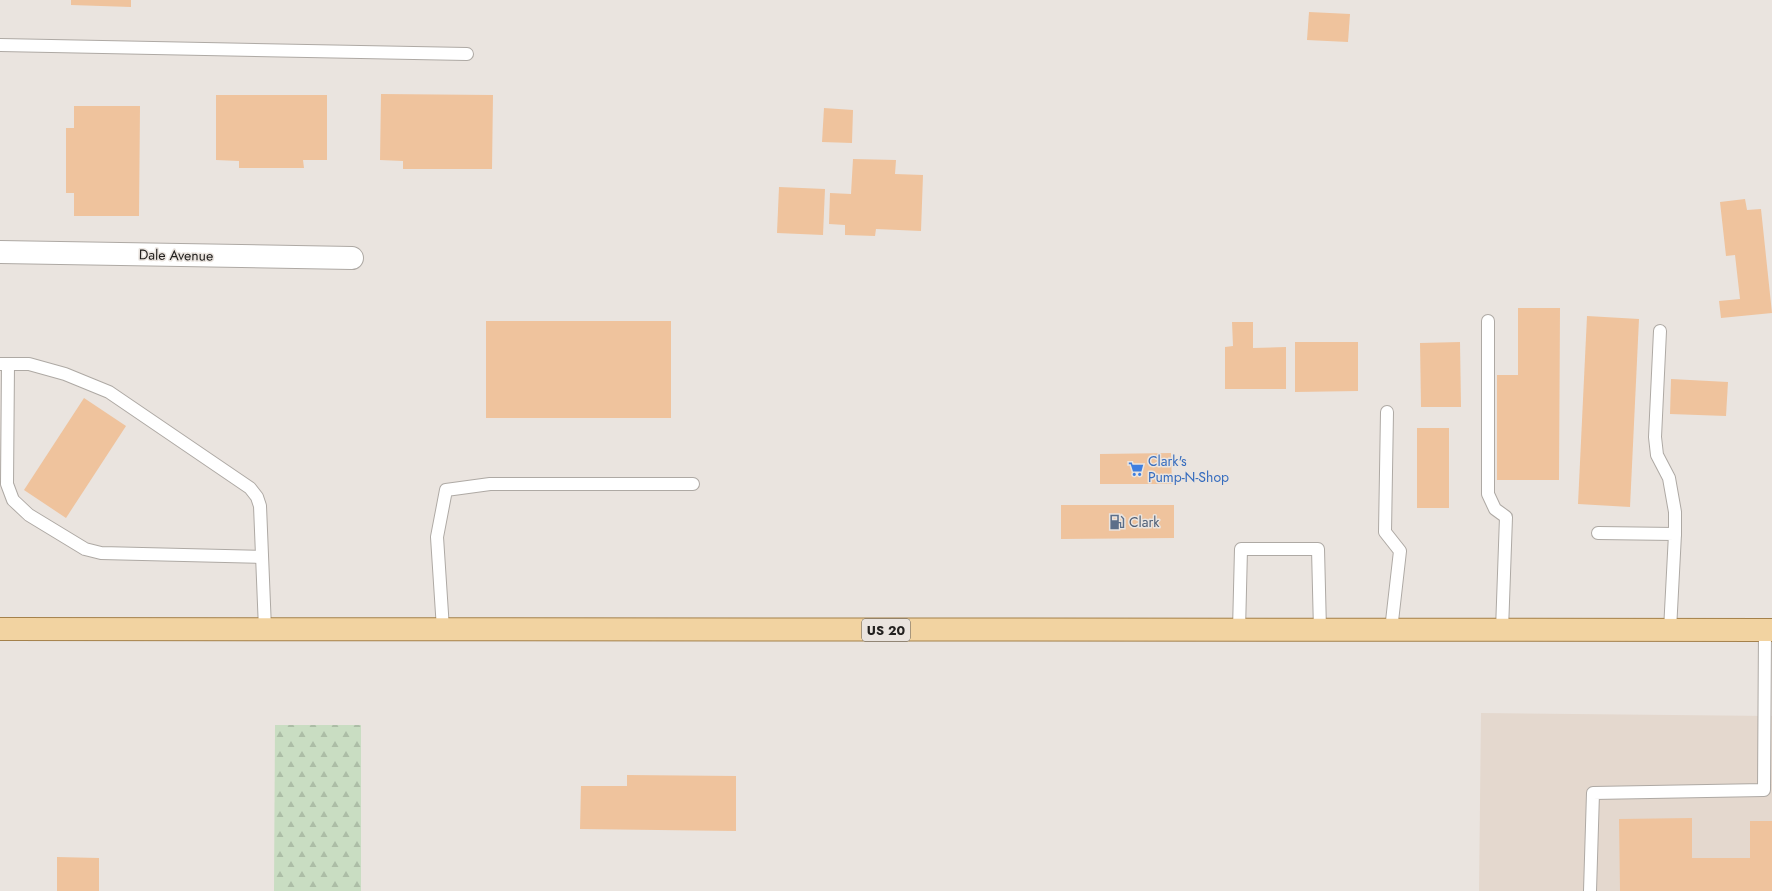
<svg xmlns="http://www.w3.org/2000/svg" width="1772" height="891" font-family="Jost,sans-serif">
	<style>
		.built { fill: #e4d8ce }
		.forest { fill: url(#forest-firs) }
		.building { fill: #efc39d }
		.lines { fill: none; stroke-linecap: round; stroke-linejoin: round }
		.service-casing { stroke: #aea9a4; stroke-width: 14 }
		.minor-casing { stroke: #aea9a4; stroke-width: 24 }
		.primary-casing { stroke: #a4814b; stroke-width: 24 }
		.service { stroke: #fff; stroke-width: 12 }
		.minor { stroke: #fff; stroke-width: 22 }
		.primary { stroke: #f2d3a1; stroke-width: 22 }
		.labels { text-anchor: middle; stroke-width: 3; stroke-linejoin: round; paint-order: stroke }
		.shield { fill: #eae4df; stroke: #5e5b59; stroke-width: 1 }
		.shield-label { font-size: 13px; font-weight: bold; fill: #22201f }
		.street-label { font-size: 14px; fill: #22201f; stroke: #eae4df }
		.shop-label { font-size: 14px; fill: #366cbe; stroke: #eae4df; text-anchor: start }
		.service-label { font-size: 14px; fill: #4e5e75; stroke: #eae4df; text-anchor: start }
	</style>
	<defs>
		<pattern id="forest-firs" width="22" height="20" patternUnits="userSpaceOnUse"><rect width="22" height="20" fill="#c9ddc2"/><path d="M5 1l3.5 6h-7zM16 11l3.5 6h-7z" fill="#acbda6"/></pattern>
	</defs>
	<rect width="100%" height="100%" fill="#eae4df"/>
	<polygon class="built" points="1481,713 1772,716 1772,891 1479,891"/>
	<polygon class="forest" points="275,725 361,725 361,891 274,891"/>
	<g class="building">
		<polygon points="71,0 131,0 131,7 71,5"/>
		<polygon points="1309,12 1350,14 1348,42 1307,40"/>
		<polygon points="381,94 493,95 492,169 403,169 403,161 380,160"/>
		<polygon points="216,95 327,95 327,160 303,160 304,168 239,168 239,161 216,160"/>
		<polygon points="74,106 140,106 139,216 74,216 74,193 66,193 66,128 74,128"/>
		<polygon points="824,108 853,110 852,143 822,142"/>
		<polygon points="853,159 896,160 895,174 923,175 921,231 876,229 875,236 845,235 845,225 829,224 830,193 851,194"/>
		<polygon points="779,187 825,189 823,235 777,233"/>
		<polygon points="1745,199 1747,210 1761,209 1772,313 1721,318 1719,301 1740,299 1735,255 1726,256 1720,202"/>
		<polygon points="1518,308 1560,308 1559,480 1497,480 1497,375 1518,375"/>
		<polygon points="1587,316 1639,319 1630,507 1578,504"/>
		<rect x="486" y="321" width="185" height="97"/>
		<polygon points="1232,322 1253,322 1253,348 1286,347 1286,389 1225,389 1225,347 1233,346"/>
		<polygon points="1295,342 1358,342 1358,391 1295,392"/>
		<polygon points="1460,342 1461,407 1421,407 1420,343"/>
		<polygon points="1671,379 1728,382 1726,416 1670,414"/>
		<polygon points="84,398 126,426 66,518 24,490"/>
		<rect x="1417" y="428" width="32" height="80"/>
		<polygon points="1171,453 1172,484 1100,484 1100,454"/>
		<polygon points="1061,505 1174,505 1174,538 1061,539"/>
		<polygon points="627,775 736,776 736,831 580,829 581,786 627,786"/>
		<polygon points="1692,818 1692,858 1750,858 1750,821 1772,821 1772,891 1620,891 1619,819"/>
		<polygon points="57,857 99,858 99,891 57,891"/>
	</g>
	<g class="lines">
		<g class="service-casing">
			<g id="service">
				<polyline points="0,45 467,54"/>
				<polyline points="1488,321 1488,494 1495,509 1506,517 1502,630"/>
				<polyline points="1660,331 1655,437 1657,455 1669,478 1675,512 1675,534"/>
				<polyline points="0,364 29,364 65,374 109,392 250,488 257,497 260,506 265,629"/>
				<polyline points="8,364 7,484 13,500 29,515 85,549 101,553 262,557"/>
				<polyline points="1387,412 1385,532 1400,551 1391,630"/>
				<polyline points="1598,533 1675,534 1670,630"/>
				<polyline points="443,629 437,537 446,490 490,484 693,484"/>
				<polyline points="1239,630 1241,549 1318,549 1320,630"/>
				<polyline points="1590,891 1593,793 1764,790 1765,630"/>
			</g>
		</g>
		<g class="minor-casing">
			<polyline id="minor" points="0,252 352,258"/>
		</g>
		<g class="primary-casing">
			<polyline id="primary" points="0,629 1772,630"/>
		</g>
		<use href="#service" class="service"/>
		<use href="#minor" class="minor"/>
		<use href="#primary" class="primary"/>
	</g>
	<defs>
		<g id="supermarket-bare" transform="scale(1.2)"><path d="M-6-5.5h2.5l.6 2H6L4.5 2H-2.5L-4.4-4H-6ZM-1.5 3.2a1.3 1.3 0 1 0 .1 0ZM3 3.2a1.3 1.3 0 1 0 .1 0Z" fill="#3f7fe0" stroke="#eae4df" stroke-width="2.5" paint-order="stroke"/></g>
		<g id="fuel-bare" transform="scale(1.2)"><path d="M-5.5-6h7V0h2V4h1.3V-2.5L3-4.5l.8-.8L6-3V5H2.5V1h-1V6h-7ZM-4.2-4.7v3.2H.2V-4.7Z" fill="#5c6f8a" stroke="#eae4df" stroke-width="2.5" paint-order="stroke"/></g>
	</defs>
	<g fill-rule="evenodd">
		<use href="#supermarket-bare" x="1136" y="469"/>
		<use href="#fuel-bare" x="1117" y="522"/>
	</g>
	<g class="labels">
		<rect class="shield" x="862" y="619" width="48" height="22" rx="3"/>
		<g class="shield-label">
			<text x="886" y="635">US 20</text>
		</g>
		<g class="street-label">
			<text transform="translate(176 255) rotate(1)" y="5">Dale Avenue</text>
		</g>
		<g class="shop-label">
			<text x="1148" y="466">Clark's<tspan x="1148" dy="16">Pump-N-Shop</tspan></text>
		</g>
		<g class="service-label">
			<text x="1129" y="527">Clark</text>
		</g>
	</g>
</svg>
